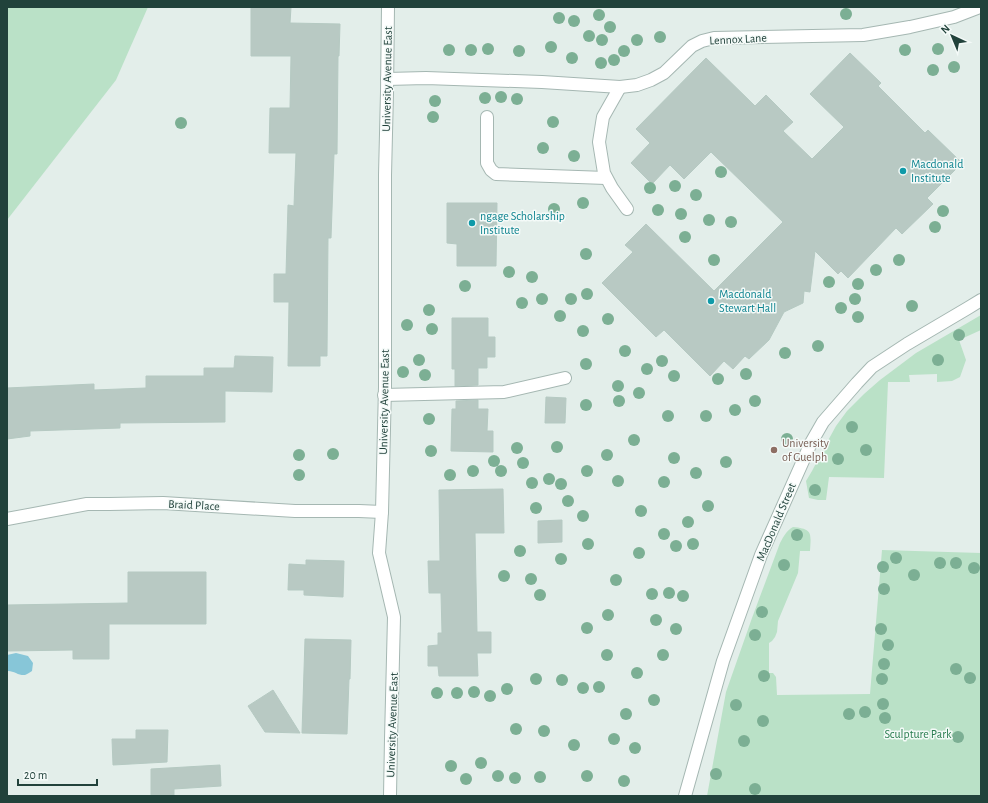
<svg xmlns="http://www.w3.org/2000/svg" width="988" height="803" font-family="'Alegreya Sans',sans-serif">
	<style>
		.green { fill: #bae1c7 }
		.water { fill: #87c6d8 }
		.building { fill: #b8c9c3; stroke: #b5c9c2 }
		.lines { fill: none; stroke-linecap: round; stroke-linejoin: round }
		.service-casing { stroke: #a5b7b2; stroke-width: 14 }
		.minor-casing { stroke: #a5b7b2; stroke-width: 14 }
		.service { stroke: #fff; stroke-width: 12 }
		.minor { stroke: #fff; stroke-width: 12 }
		.tree { fill: #7caf94 }
		.culture-dot { fill: #0f9aa8; stroke: #f4faf8; stroke-width: 1.5 }
		.education-dot { fill: #8d6e63; stroke: #f4faf8; stroke-width: 1.5 }
		.labels { text-anchor: middle; stroke-width: 3; stroke-linejoin: round; paint-order: stroke }
		.street-label { font-size: 12px; fill: #21423b; stroke: #f4faf8 }
		.culture-label { font-size: 12px; fill: #0d838f; stroke: #f4faf8; text-anchor: start }
		.education-label { font-size: 12px; fill: #785e54; stroke: #f4faf8; text-anchor: start }
		.park-label { font-size: 12px; fill: #277c4e; stroke: #f4faf8 }
	</style>
	<rect width="100%" height="100%" fill="#e3eeea"/>
	<g class="green">
		<polygon points="7,7 148,7 116,80 7,220"/>
		<polygon points="981,315 981,330 959,340 966,360 960,377 952,381 937,382 937,374 909,375 910,382 888,382 884,478 829,477 826,500 818,500 809,498 806,481 812,471 825,446 836,426 847,411 864,394 880,380 916,353"/>
		<path d="M793,527C813,529 811,533 810,551H800L798,573L778,621L777,632L775,637L772,641L769,643V673H773L776,677L777,695L870,694L882,550L981,553V796H707L726,692L752,618L780,543C784,536 786,531 793,527Z"/>
	</g>
	<path class="water" d="M16,653L28,656L33,663L32,671C30,672 28,674 25,675C19,676 13,670 7,671V655Z"/>
	<g class="building">
		<polygon points="251,7 291,7 290,23 340,24 339,56 338,56 337,154 334,154 331,238 328,238 327,356 320,356 320,366 288,366 289,302 274,302 274,274 286,274 288,205 294,206 296,153 269,153 270,108 290,108 291,56 251,56"/>
		<polygon points="850,53 881,83 878,86 925,133 928,130 962,163 927,198 933,204 902,234 896,228 848,278 841,271 838,274 815,251 810,292 804,291 803,303 784,312 769,340 749,359 745,356 733,369 724,361 710,376 664,330 656,337 602,283 633,252 625,245 646,224 714,291 783,222 711,152 684,179 670,165 652,184 631,163 650,143 636,129 706,58 755,106 766,95 793,122 783,131 812,159 844,127 810,94"/>
		<polygon points="447,203 497,203 496,266 457,266 457,244 447,243"/>
		<polygon points="452,318 488,318 488,337 495,337 495,357 487,357 487,368 478,368 478,385 455,386 455,369 452,369"/>
		<polygon points="235,356 273,357 272,392 225,391 225,422 120,423 120,428 30,431 30,436 7,439 7,388 94,384 94,390 146,388 146,376 204,376 204,368 234,368"/>
		<polygon points="546,397 566,398 565,423 545,423"/>
		<polygon points="478,400 478,409 488,409 487,431 493,431 493,452 451,451 452,409 456,409 456,401"/>
		<polygon points="503,489 504,533 475,533 477,632 491,632 491,653 477,653 478,676 439,676 438,666 428,666 428,646 438,645 438,633 442,633 441,593 429,593 428,561 440,561 439,490"/>
		<polygon points="562,520 562,542 538,543 538,521"/>
		<polygon points="306,560 344,561 343,597 304,595 304,590 288,590 289,564 306,565"/>
		<polygon points="128,572 206,572 206,624 109,624 109,659 73,659 73,650 7,651 7,605 128,603"/>
		<polygon points="305,639 351,640 350,679 349,679 347,734 302,733"/>
		<polygon points="273,690 300,733 265,732 248,706"/>
		<polygon points="136,730 168,730 167,762 113,765 112,739 136,739"/>
		<polygon points="220,765 221,786 174,789 174,796 151,796 151,769"/>
	</g>
	<g class="lines">
		<g class="service-casing">
			<g id="service">
				<polyline points="620,87 603,117 599,142 604,173 612,188 627,209"/>
				<polyline points="487,117 487,163 491,170 496,174 606,178"/>
				<polyline points="384,395 504,392 565,378"/>
			</g>
		</g>
		<g class="minor-casing">
			<g id="minor">
				<polyline points="388,7 387,92 385,175 385,387 382,512 379,553 394,617 391,739 390,796"/>
				<polyline points="387,79 426,78 542,82 620,87 637,85 651,80 664,73 692,46 702,41 714,38 863,35 910,27 954,17 980,7"/>
				<polyline points="7,519 87,504 109,504 163,503 295,511 359,511 382,512"/>
				<polyline points="685,796 723,661 761,555 811,443 823,422 857,383 872,367 907,344 968,308 981,300"/>
			</g>
		</g>
		<use href="#service" class="service"/>
		<use href="#minor" class="minor"/>
	</g>
	<g class="tree">
		<circle cx="846" cy="14" r="6"/>
		<circle cx="599" cy="15" r="6"/>
		<circle cx="559" cy="18" r="6"/>
		<circle cx="574" cy="21" r="6"/>
		<circle cx="610" cy="27" r="6"/>
		<circle cx="589" cy="36" r="6"/>
		<circle cx="660" cy="37" r="6"/>
		<circle cx="602" cy="40" r="6"/>
		<circle cx="637" cy="40" r="6"/>
		<circle cx="551" cy="47" r="6"/>
		<circle cx="488" cy="49" r="6"/>
		<circle cx="938" cy="49" r="6"/>
		<circle cx="449" cy="50" r="6"/>
		<circle cx="471" cy="50" r="6"/>
		<circle cx="905" cy="50" r="6"/>
		<circle cx="519" cy="51" r="6"/>
		<circle cx="624" cy="51" r="6"/>
		<circle cx="572" cy="58" r="6"/>
		<circle cx="614" cy="60" r="6"/>
		<circle cx="601" cy="63" r="6"/>
		<circle cx="954" cy="67" r="6"/>
		<circle cx="933" cy="70" r="6"/>
		<circle cx="501" cy="97" r="6"/>
		<circle cx="485" cy="98" r="6"/>
		<circle cx="517" cy="99" r="6"/>
		<circle cx="435" cy="101" r="6"/>
		<circle cx="433" cy="117" r="6"/>
		<circle cx="553" cy="122" r="6"/>
		<circle cx="181" cy="123" r="6"/>
		<circle cx="543" cy="148" r="6"/>
		<circle cx="574" cy="156" r="6"/>
		<circle cx="721" cy="172" r="6"/>
		<circle cx="675" cy="186" r="6"/>
		<circle cx="650" cy="188" r="6"/>
		<circle cx="696" cy="195" r="6"/>
		<circle cx="583" cy="203" r="6"/>
		<circle cx="554" cy="209" r="6"/>
		<circle cx="658" cy="210" r="6"/>
		<circle cx="943" cy="211" r="6"/>
		<circle cx="681" cy="214" r="6"/>
		<circle cx="709" cy="220" r="6"/>
		<circle cx="731" cy="222" r="6"/>
		<circle cx="935" cy="227" r="6"/>
		<circle cx="685" cy="237" r="6"/>
		<circle cx="586" cy="254" r="6"/>
		<circle cx="714" cy="260" r="6"/>
		<circle cx="899" cy="260" r="6"/>
		<circle cx="876" cy="270" r="6"/>
		<circle cx="509" cy="272" r="6"/>
		<circle cx="532" cy="277" r="6"/>
		<circle cx="829" cy="282" r="6"/>
		<circle cx="858" cy="284" r="6"/>
		<circle cx="465" cy="286" r="6"/>
		<circle cx="587" cy="294" r="6"/>
		<circle cx="542" cy="299" r="6"/>
		<circle cx="571" cy="299" r="6"/>
		<circle cx="855" cy="299" r="6"/>
		<circle cx="522" cy="303" r="6"/>
		<circle cx="912" cy="306" r="6"/>
		<circle cx="841" cy="308" r="6"/>
		<circle cx="429" cy="310" r="6"/>
		<circle cx="560" cy="316" r="6"/>
		<circle cx="858" cy="317" r="6"/>
		<circle cx="608" cy="319" r="6"/>
		<circle cx="407" cy="325" r="6"/>
		<circle cx="432" cy="329" r="6"/>
		<circle cx="583" cy="331" r="6"/>
		<circle cx="959" cy="335" r="6"/>
		<circle cx="818" cy="346" r="6"/>
		<circle cx="625" cy="351" r="6"/>
		<circle cx="785" cy="353" r="6"/>
		<circle cx="419" cy="360" r="6"/>
		<circle cx="938" cy="360" r="6"/>
		<circle cx="662" cy="361" r="6"/>
		<circle cx="586" cy="364" r="6"/>
		<circle cx="647" cy="369" r="6"/>
		<circle cx="403" cy="372" r="6"/>
		<circle cx="746" cy="374" r="6"/>
		<circle cx="425" cy="375" r="6"/>
		<circle cx="674" cy="376" r="6"/>
		<circle cx="718" cy="379" r="6"/>
		<circle cx="618" cy="386" r="6"/>
		<circle cx="639" cy="393" r="6"/>
		<circle cx="619" cy="401" r="6"/>
		<circle cx="755" cy="401" r="6"/>
		<circle cx="586" cy="405" r="6"/>
		<circle cx="735" cy="410" r="6"/>
		<circle cx="668" cy="416" r="6"/>
		<circle cx="706" cy="416" r="6"/>
		<circle cx="429" cy="419" r="6"/>
		<circle cx="852" cy="427" r="6"/>
		<circle cx="787" cy="439" r="6"/>
		<circle cx="634" cy="440" r="6"/>
		<circle cx="557" cy="447" r="6"/>
		<circle cx="517" cy="448" r="6"/>
		<circle cx="866" cy="450" r="6"/>
		<circle cx="431" cy="451" r="6"/>
		<circle cx="333" cy="454" r="6"/>
		<circle cx="299" cy="455" r="6"/>
		<circle cx="607" cy="455" r="6"/>
		<circle cx="674" cy="458" r="6"/>
		<circle cx="838" cy="459" r="6"/>
		<circle cx="494" cy="461" r="6"/>
		<circle cx="726" cy="462" r="6"/>
		<circle cx="523" cy="463" r="6"/>
		<circle cx="473" cy="471" r="6"/>
		<circle cx="501" cy="471" r="6"/>
		<circle cx="587" cy="471" r="6"/>
		<circle cx="696" cy="473" r="6"/>
		<circle cx="299" cy="475" r="6"/>
		<circle cx="450" cy="475" r="6"/>
		<circle cx="549" cy="479" r="6"/>
		<circle cx="618" cy="481" r="6"/>
		<circle cx="664" cy="482" r="6"/>
		<circle cx="532" cy="483" r="6"/>
		<circle cx="561" cy="484" r="6"/>
		<circle cx="815" cy="490" r="6"/>
		<circle cx="568" cy="501" r="6"/>
		<circle cx="708" cy="506" r="6"/>
		<circle cx="536" cy="508" r="6"/>
		<circle cx="641" cy="511" r="6"/>
		<circle cx="583" cy="516" r="6"/>
		<circle cx="688" cy="522" r="6"/>
		<circle cx="664" cy="534" r="6"/>
		<circle cx="797" cy="535" r="6"/>
		<circle cx="588" cy="544" r="6"/>
		<circle cx="693" cy="544" r="6"/>
		<circle cx="676" cy="546" r="6"/>
		<circle cx="520" cy="551" r="6"/>
		<circle cx="639" cy="553" r="6"/>
		<circle cx="896" cy="558" r="6"/>
		<circle cx="561" cy="559" r="6"/>
		<circle cx="940" cy="563" r="6"/>
		<circle cx="956" cy="563" r="6"/>
		<circle cx="784" cy="565" r="6"/>
		<circle cx="883" cy="567" r="6"/>
		<circle cx="974" cy="568" r="6"/>
		<circle cx="914" cy="575" r="6"/>
		<circle cx="504" cy="576" r="6"/>
		<circle cx="531" cy="579" r="6"/>
		<circle cx="616" cy="580" r="6"/>
		<circle cx="884" cy="589" r="6"/>
		<circle cx="669" cy="593" r="6"/>
		<circle cx="652" cy="594" r="6"/>
		<circle cx="540" cy="595" r="6"/>
		<circle cx="683" cy="596" r="6"/>
		<circle cx="762" cy="612" r="6"/>
		<circle cx="608" cy="615" r="6"/>
		<circle cx="656" cy="620" r="6"/>
		<circle cx="587" cy="628" r="6"/>
		<circle cx="676" cy="629" r="6"/>
		<circle cx="881" cy="629" r="6"/>
		<circle cx="755" cy="635" r="6"/>
		<circle cx="888" cy="645" r="6"/>
		<circle cx="607" cy="655" r="6"/>
		<circle cx="663" cy="655" r="6"/>
		<circle cx="884" cy="664" r="6"/>
		<circle cx="956" cy="669" r="6"/>
		<circle cx="637" cy="673" r="6"/>
		<circle cx="764" cy="676" r="6"/>
		<circle cx="970" cy="678" r="6"/>
		<circle cx="536" cy="679" r="6"/>
		<circle cx="882" cy="679" r="6"/>
		<circle cx="562" cy="680" r="6"/>
		<circle cx="599" cy="687" r="6"/>
		<circle cx="583" cy="688" r="6"/>
		<circle cx="507" cy="689" r="6"/>
		<circle cx="474" cy="692" r="6"/>
		<circle cx="437" cy="693" r="6"/>
		<circle cx="457" cy="693" r="6"/>
		<circle cx="490" cy="696" r="6"/>
		<circle cx="654" cy="700" r="6"/>
		<circle cx="883" cy="704" r="6"/>
		<circle cx="736" cy="705" r="6"/>
		<circle cx="865" cy="712" r="6"/>
		<circle cx="626" cy="714" r="6"/>
		<circle cx="849" cy="714" r="6"/>
		<circle cx="885" cy="718" r="6"/>
		<circle cx="763" cy="721" r="6"/>
		<circle cx="516" cy="729" r="6"/>
		<circle cx="544" cy="731" r="6"/>
		<circle cx="958" cy="737" r="6"/>
		<circle cx="614" cy="739" r="6"/>
		<circle cx="744" cy="741" r="6"/>
		<circle cx="574" cy="745" r="6"/>
		<circle cx="635" cy="748" r="6"/>
		<circle cx="481" cy="763" r="6"/>
		<circle cx="451" cy="766" r="6"/>
		<circle cx="716" cy="774" r="6"/>
		<circle cx="498" cy="776" r="6"/>
		<circle cx="587" cy="776" r="6"/>
		<circle cx="540" cy="777" r="6"/>
		<circle cx="515" cy="778" r="6"/>
		<circle cx="466" cy="779" r="6"/>
		<circle cx="624" cy="781" r="6"/>
		<circle cx="755" cy="789" r="6"/>
	</g>
	<g class="culture-dot">
		<circle cx="903" cy="171" r="4"/>
		<circle cx="472" cy="223" r="4"/>
		<circle cx="711" cy="301" r="4"/>
	</g>
	<circle class="education-dot" cx="774" cy="450" r="4"/>
	<g class="labels">
		<g class="street-label">
			<text transform="translate(738 39) rotate(-3)" y="4">Lennox Lane</text>
			<text transform="translate(387 79) rotate(-89)" y="4">University Avenue East</text>
			<text transform="translate(384 402) rotate(-89)" y="4">University Avenue East</text>
			<text transform="translate(194 505) rotate(3)" y="4">Braid Place</text>
			<text transform="translate(776 522) rotate(-67)" y="4">MacDonald Street</text>
			<text transform="translate(392 725) rotate(-88)" y="4">University Avenue East</text>
		</g>
		<g class="culture-label">
			<text x="911" y="168">Macdonald<tspan x="911" dy="14">Institute</tspan></text>
			<text x="480" y="220">ngage Scholarship<tspan x="480" dy="14">Institute</tspan></text>
			<text x="719" y="298">Macdonald<tspan x="719" dy="14">Stewart Hall</tspan></text>
		</g>
		<g class="education-label">
			<text x="782" y="447">University<tspan x="782" dy="14">of Guelph</tspan></text>
		</g>
		<g class="park-label">
			<text x="918" y="738">Sculpture Park</text>
		</g>
	</g>
	<rect width="988" height="803" fill="none" stroke="#21423b" stroke-width="16"/>
	<g transform="translate(952 36) rotate(316)" stroke="#f4faf8" stroke-width="3" paint-order="stroke">
	<path d="M0-3L7 15L0 10L-7 15Z" fill="#21423b"/>
	<text y="-6" font-size="11" font-weight="bold" text-anchor="middle" fill="#21423b">N</text>
	</g>
	<path d="M18 779v6h79v-6" fill="none" stroke="#21423b" stroke-width="2"/>
	<text x="24" y="779" font-size="12" fill="#21423b" stroke="#f4faf8" stroke-width="3" paint-order="stroke">20 m</text>
</svg>
